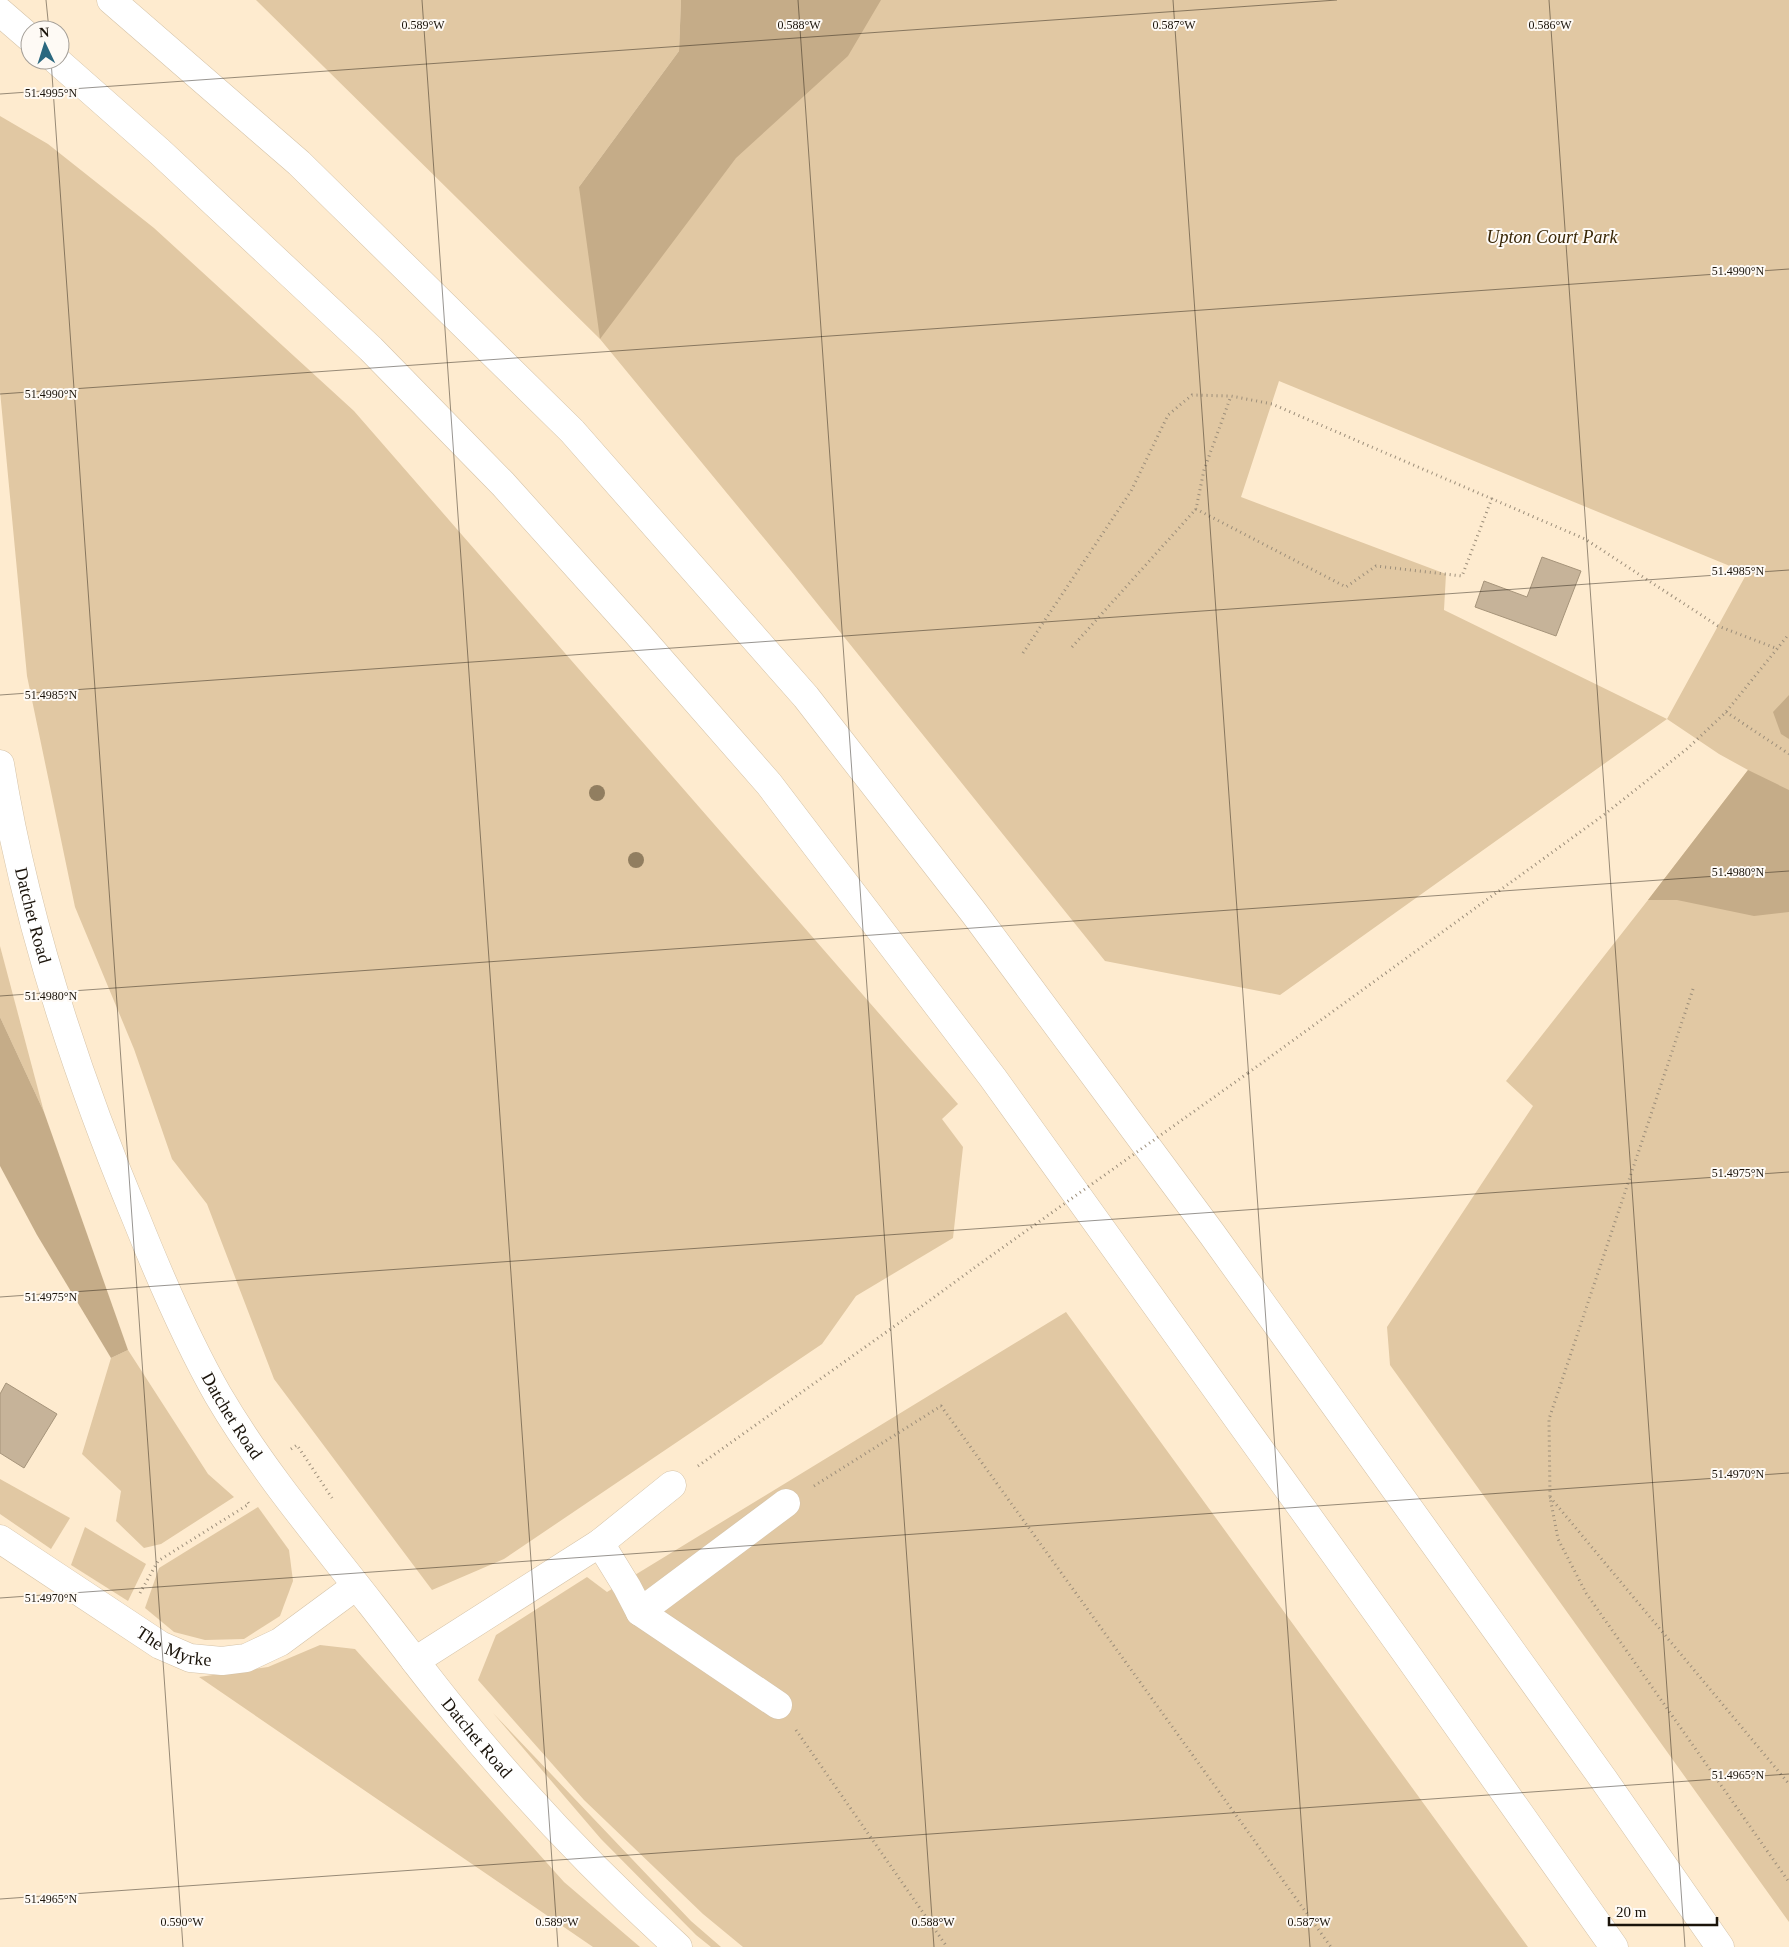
<svg xmlns="http://www.w3.org/2000/svg" width="1789" height="1947" font-family="Georgia,serif">
	<style>
		.green { fill: #e1c8a3; fill-rule: evenodd }
		.forest { fill: #c5ac88 }
		.building { fill: #c6b399; stroke: #a6947a }
		.lines { fill: none; stroke-linecap: round; stroke-linejoin: round }
		.minor-casing { stroke: #d5c3a8; stroke-width: 29 }
		.major-casing { stroke: #d5c3a8; stroke-width: 29 }
		.highway-casing { stroke: #d5c3a8; stroke-width: 29 }
		.path { stroke: #9c8e7a; stroke-width: 3; stroke-dasharray: 1 4; stroke-linecap: butt }
		.minor { stroke: #fff; stroke-width: 28 }
		.major { stroke: #fff; stroke-width: 28 }
		.highway { stroke: #fff; stroke-width: 28 }
		.path-bridge { stroke: #9c8e7a; stroke-width: 3; stroke-dasharray: 1 4; stroke-linecap: butt }
		.tree { fill: #917e60 }
		.ticks { fill: none; stroke: #1b140b; stroke-width: 1; stroke-opacity: 0.45 }
		.labels { text-anchor: middle; stroke-width: 4; stroke-linejoin: round; paint-order: stroke }
		.park-label { font-size: 18px; font-style: italic; fill: #372505; stroke: #fefaf5 }
		.street-label { font-size: 18px; fill: #1b140b; stroke: #fefaf5 }
		.ticks-label { font-size: 12px; text-anchor: middle; fill: #1b140b; stroke: #fefaf5; stroke-width: 4; stroke-linejoin: round; paint-order: stroke }
	</style>
	<rect width="100%" height="100%" fill="#feebcf"/>
	<g class="green">
		<path d="M256,0H681L679,51L579,187L772,0H1789V1922L1390,1365L1387,1327L1533,1106L1506,1081L1648,900L1748,770L1719,754L1667,719L1280,995L1105,961L791,571L600,339ZM1279,381L1747,573L1667,719L1444,610L1446,574L1241,497Z"/>
		<polygon points="0,116 48,144 154,228 354,411 958,1104 942,1119 963,1147 953,1238 856,1296 822,1344 504,1559 432,1590 274,1379 207,1204 172,1159 134,1049 75,907 27,676 0,391"/>
		<polygon points="0,946 44,1112 0,1017"/>
		<polygon points="1066,1312 1528,1947 743,1947 703,1914 584,1800 478,1680 496,1635 587,1577 607,1592"/>
		<polygon points="128,1350 208,1474 234,1497 161,1544 144,1548 116,1521 121,1491 82,1454 111,1358"/>
		<polygon points="0,1479 70,1518 51,1549 0,1514"/>
		<polygon points="258,1507 289,1550 293,1581 280,1616 244,1639 205,1640 174,1632 145,1608 159,1568"/>
		<polygon points="85,1527 146,1564 128,1601 71,1565"/>
		<polygon points="320,1645 355,1649 564,1882 640,1947 593,1947 199,1677 268,1667"/>
		<polygon points="493,1713 691,1921 721,1947 711,1947 696,1935 601,1839"/>
	</g>
	<g class="forest">
		<polygon points="681,0 881,0 848,56 736,158 600,339 579,187 679,51"/>
		<polygon points="1789,695 1789,739 1781,734 1773,712"/>
		<polygon points="1748,770 1789,790 1789,912 1754,916 1677,900 1648,900"/>
		<polygon points="0,1017 44,1112 128,1350 111,1358 37,1235 0,1166"/>
	</g>
	<g class="building">
		<polygon points="1542,557 1581,571 1556,636 1475,607 1484,581 1527,597"/>
		<polygon points="6,1383 57,1414 24,1468 0,1453 0,1394"/>
	</g>
	<g class="lines">
		<g class="minor-casing">
			<g id="minor">
				<path id="s1" d="M0,1539L160,1645L190,1658L222,1661L246,1658L280,1642L356,1586"/>
				<polyline points="600,1543 627,1587 640,1612 786,1503"/>
				<polyline points="640,1612 778,1705"/>
				<polyline points="415,1661 600,1543 672,1485"/>
			</g>
		</g>
		<g class="major-casing">
			<g id="major">
				<path id="s2" d="M0,764C25,918 76,1074 136,1218C160,1278 186,1339 218,1395C262,1470 318,1536 371,1604C401,1642 430,1682 461,1719C527,1800 601,1877 678,1947"/>
			</g>
		</g>
		<g class="highway-casing">
			<g id="highway">
				<polyline points="111,0 299,163 572,431 806,697 974,913 1212,1234 1604,1780 1720,1947"/>
				<polyline points="0,12 30,38"/>
				<polyline points="56,60 159,151 371,349 503,484 636,632 769,784 993,1078 1406,1653 1614,1947"/>
			</g>
		</g>
		<g class="path">
			<polyline points="1492,498 1462,576 1376,566 1346,587 1196,509 1204,470 1231,396 1272,404 1585,539 1718,626 1778,649"/>
			<polyline points="1072,647 1196,509"/>
			<polyline points="1023,653 1131,491 1168,415 1192,395 1231,396"/>
			<polyline points="1726,712 1789,754"/>
			<polyline points="1693,989 1549,1419 1550,1497 1558,1539 1586,1593 1789,1882"/>
			<polyline points="1248,1073 1605,814 1688,748 1726,712 1789,634"/>
			<polyline points="291,1449 297,1445 332,1498"/>
			<polyline points="698,1466 899,1323 974,1268"/>
			<polyline points="814,1486 941,1406 1331,1947"/>
			<polyline points="1550,1497 1789,1784"/>
			<polyline points="140,1593 158,1561 249,1504 247,1501"/>
			<polyline points="796,1730 947,1947"/>
		</g>
		<use href="#minor" class="minor"/>
		<use href="#major" class="major"/>
		<use href="#highway" class="highway"/>
		<polyline class="path-bridge" points="974,1268 1248,1073"/>
	</g>
	<g class="tree">
		<circle cx="597" cy="793" r="8"/>
		<circle cx="636" cy="860" r="8"/>
	</g>
	<path class="ticks" d="M46,0L49,30M422,0L558,1947M798,0L934,1947M1173,0L1310,1947M1549,0L1685,1947M51,60L183,1947M0,94L1337,0M0,394L1789,269M0,695L1789,570M0,996L1789,871M0,1297L1789,1172M0,1598L1789,1473M0,1899L1789,1774"/>
	<g class="labels">
		<g class="park-label">
			<text x="1552" y="243">Upton Court Park</text>
		</g>
		<g class="street-label">
			<text dy="6" stroke="none"><textPath href="#s2" startOffset="155">Datchet Road</textPath></text>
			<text dy="6" stroke="none"><textPath href="#s2" startOffset="695">Datchet Road</textPath></text>
			<text dy="6" stroke="none"><textPath href="#s1" startOffset="206">The Myrke</textPath></text>
			<text dy="6" stroke="none"><textPath href="#s2" startOffset="1100">Datchet Road</textPath></text>
		</g>
	</g>
	<g class="ticks-label">
		<text x="423" y="29">0.589°W</text>
		<text x="799" y="29">0.588°W</text>
		<text x="1174" y="29">0.587°W</text>
		<text x="1550" y="29">0.586°W</text>
		<text x="51" y="97">51.4995°N</text>
		<text x="1738" y="275">51.4990°N</text>
		<text x="51" y="398">51.4990°N</text>
		<text x="1738" y="575">51.4985°N</text>
		<text x="51" y="699">51.4985°N</text>
		<text x="1738" y="876">51.4980°N</text>
		<text x="51" y="1000">51.4980°N</text>
		<text x="1738" y="1177">51.4975°N</text>
		<text x="51" y="1301">51.4975°N</text>
		<text x="1738" y="1478">51.4970°N</text>
		<text x="51" y="1602">51.4970°N</text>
		<text x="1738" y="1779">51.4965°N</text>
		<text x="51" y="1903">51.4965°N</text>
		<text x="182" y="1926">0.590°W</text>
		<text x="557" y="1926">0.589°W</text>
		<text x="933" y="1926">0.588°W</text>
		<text x="1309" y="1926">0.587°W</text>
	</g>
	<g transform="translate(45 45) rotate(356)"><circle r="24" fill="#fefaf5" stroke="#a39e97"/>
	<path d="M0-4L9 19L0 12L-9 19Z" fill="#2b687f"/>
	<text y="-8" font-size="14" font-weight="bold" text-anchor="middle" fill="#1b140b">N</text>
	</g>
	<path d="M1609 1917v8h108v-8" fill="none" stroke="#1b140b" stroke-width="2.5"/>
	<text x="1616" y="1917" font-size="15" fill="#1b140b" stroke="#fefaf5" stroke-width="4" paint-order="stroke">20 m</text>
</svg>
